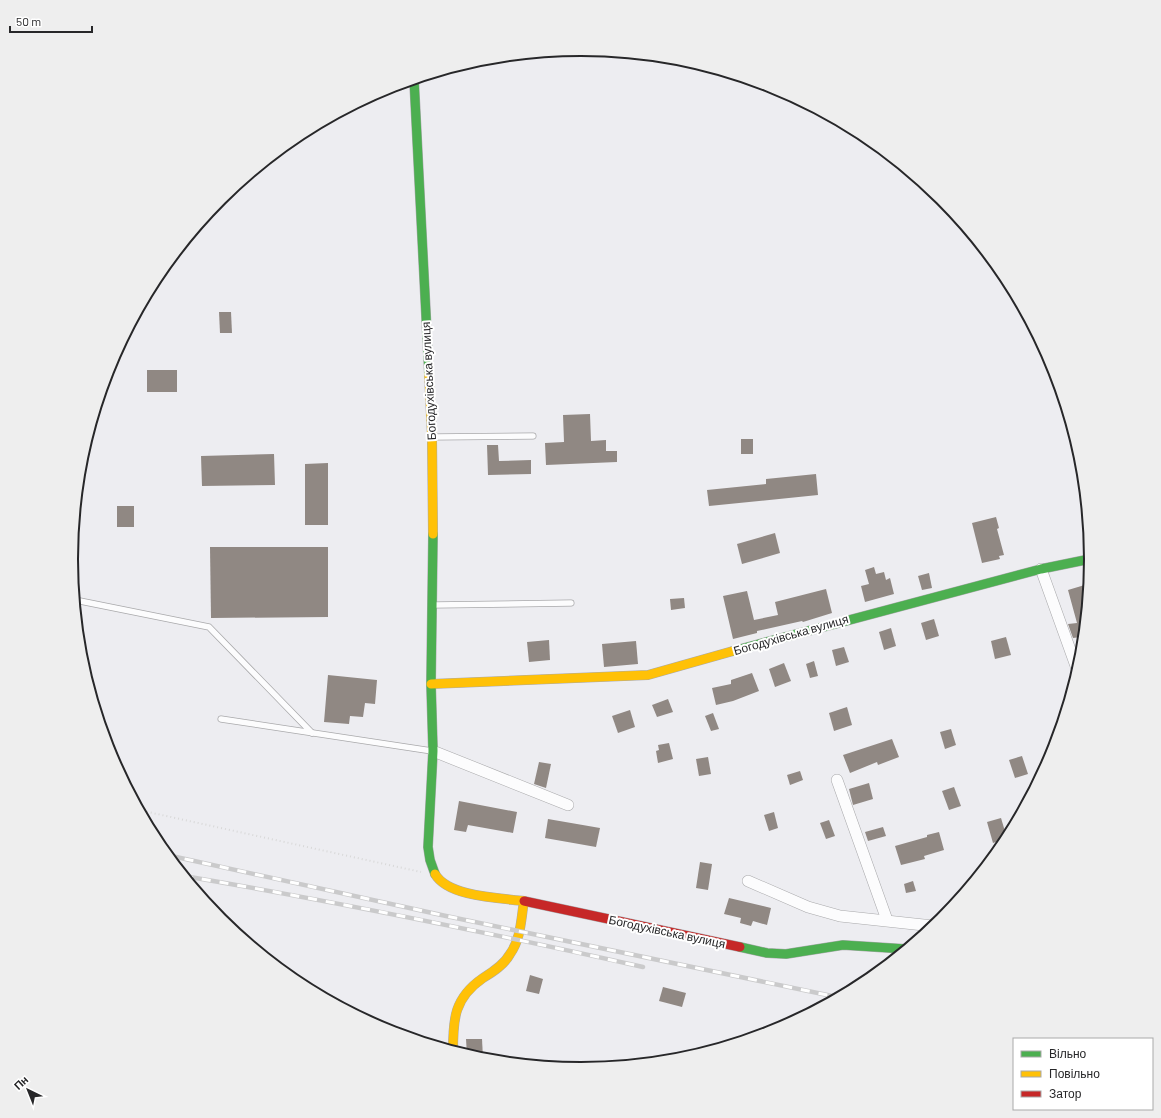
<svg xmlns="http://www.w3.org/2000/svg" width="1161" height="1118" font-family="Barlow,sans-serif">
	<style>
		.building { fill: #908883 }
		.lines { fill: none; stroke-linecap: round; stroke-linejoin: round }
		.lane-casing { stroke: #a9a9ab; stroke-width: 7 }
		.street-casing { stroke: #a9a9ab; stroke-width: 12 }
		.fast-casing { stroke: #a9a9ab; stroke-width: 10 }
		.slow-casing { stroke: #a9a9ab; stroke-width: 10 }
		.jam-casing { stroke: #a9a9ab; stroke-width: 10 }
		.path { stroke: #d8d8d8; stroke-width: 2; stroke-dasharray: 1 3; stroke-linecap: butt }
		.lane { stroke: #fcfcfd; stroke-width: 5.5 }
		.street { stroke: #fcfcfd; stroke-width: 11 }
		.fast { stroke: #4caf50; stroke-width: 9 }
		.slow { stroke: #ffc107; stroke-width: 9 }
		.jam { stroke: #c62828; stroke-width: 9 }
		.rail-casing { stroke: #cacacb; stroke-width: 4.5 }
		.rail { stroke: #fff; stroke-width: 3; stroke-dasharray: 9; stroke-linecap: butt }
		.labels { text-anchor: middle; stroke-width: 4; stroke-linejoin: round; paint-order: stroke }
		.street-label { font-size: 12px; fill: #272729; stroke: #fff }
		.rim { fill: none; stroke: #272729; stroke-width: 2 }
	</style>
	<rect width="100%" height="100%" fill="#ededf1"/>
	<g class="building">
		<polygon points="219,312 231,312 232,333 220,333"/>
		<rect x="147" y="370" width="30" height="22"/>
		<polygon points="590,414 591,441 606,440 606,451 617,451 617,462 546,465 545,443 564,442 563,415"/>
		<rect x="741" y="439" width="12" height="15"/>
		<polygon points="487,445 498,445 499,461 531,460 531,474 488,475"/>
		<polygon points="274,454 275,485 202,486 201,456"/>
		<polygon points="328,463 328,525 305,525 305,464"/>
		<polygon points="816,474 818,495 709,506 707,490 766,484 766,479"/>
		<rect x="117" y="506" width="17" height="21"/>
		<polygon points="996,517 999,528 997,529 1004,555 999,556 1000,559 982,563 972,523"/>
		<polygon points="775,533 780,553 742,564 737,544"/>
		<polygon points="210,547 328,547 328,617 211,618"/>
		<polygon points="874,567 876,574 884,572 886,580 890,578 894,594 865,602 861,586 869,584 865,570"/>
		<polygon points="929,573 932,588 922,590 918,576"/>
		<polygon points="1088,584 1082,640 1081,637 1073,638 1068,624 1077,623 1068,590"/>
		<polygon points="826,589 832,613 803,622 802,621 757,631 757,633 733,639 723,596 747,591 754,620 778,615 775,602"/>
		<polygon points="684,598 685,608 671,610 670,599"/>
		<polygon points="934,619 939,636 926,640 921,623"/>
		<polygon points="891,628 896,646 884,650 879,632"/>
		<polygon points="1006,637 1011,655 995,659 991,641"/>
		<polygon points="549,640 550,660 529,662 527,642"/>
		<polygon points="636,641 638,664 604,667 602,644"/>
		<polygon points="844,647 849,662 836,666 832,650"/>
		<polygon points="814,661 818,676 810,678 806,664"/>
		<polygon points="784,663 791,681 775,687 769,669"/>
		<polygon points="752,673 759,691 733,701 716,705 712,688 731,684 731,680"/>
		<polygon points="328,675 377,680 375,704 365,703 363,717 350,716 349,724 324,722"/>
		<polygon points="668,699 673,712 657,717 652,705"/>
		<polygon points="847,707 852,725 834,731 829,713"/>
		<polygon points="630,710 635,727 618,733 612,716"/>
		<polygon points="713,713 719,729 711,731 705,716"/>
		<polygon points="951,729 956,745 945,749 940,732"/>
		<polygon points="892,739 899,757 878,765 877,762 850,773 843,755"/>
		<polygon points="669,743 673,759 658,763 656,751 659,750 658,745"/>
		<polygon points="1022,756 1028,774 1015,778 1009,760"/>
		<polygon points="708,757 711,774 699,776 696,759"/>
		<polygon points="539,762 551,764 546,788 534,784"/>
		<polygon points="800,771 803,780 790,785 787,775"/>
		<polygon points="869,783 873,799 853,805 849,789"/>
		<polygon points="954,787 961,806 949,810 942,791"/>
		<polygon points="459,801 517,812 513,833 468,825 466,832 454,830"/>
		<polygon points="774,812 778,828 769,831 764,815"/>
		<polygon points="1001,818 1007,838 993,843 987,822"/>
		<polygon points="548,819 600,828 596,847 545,838"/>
		<polygon points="829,820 835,836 826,839 820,823"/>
		<polygon points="883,827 886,836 868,841 865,832"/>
		<polygon points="939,832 944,850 924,856 925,859 901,865 895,846 927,837 927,835"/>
		<polygon points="700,862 712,864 708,890 696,888"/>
		<polygon points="913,881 916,891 906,893 904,884"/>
		<polygon points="729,898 771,908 767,925 753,921 751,926 740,923 741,918 724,914"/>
		<polygon points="530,975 543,979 539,994 526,991"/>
		<polygon points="663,987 686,993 682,1007 659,1001"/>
		<polygon points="466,1039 482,1039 483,1058 467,1055"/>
	</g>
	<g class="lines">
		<g class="lane-casing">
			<g id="lane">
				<polyline points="433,437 533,436"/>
				<polyline points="75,600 209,627 312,733"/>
				<polyline points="434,605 571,603"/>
				<polyline points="221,719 432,751"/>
			</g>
		</g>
		<g class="street-casing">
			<g id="street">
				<polyline points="1041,569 1077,669"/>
				<polyline points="433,751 568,805"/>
				<polyline points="837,780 887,920"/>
				<polyline points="748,881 808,907 840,916 933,926"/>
			</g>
		</g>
		<g class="fast-casing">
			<g id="fast">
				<polyline points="414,79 429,374"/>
				<polyline points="433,534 431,684 433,751 428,847 430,860 435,874"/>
				<polyline points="733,651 1041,569 1090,559"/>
				<polyline points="740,947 767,953 786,954 843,945 906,949"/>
			</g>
		</g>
		<g class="slow-casing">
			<g id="slow">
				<polyline points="429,374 432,437 433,534"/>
				<polyline points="431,684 648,675 733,651"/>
				<path d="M435,874C448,897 500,898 524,901C521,919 521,939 510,954C504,965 493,972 483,978C454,998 453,1019 453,1051"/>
			</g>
		</g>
		<g class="jam-casing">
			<polyline id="jam" points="524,901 740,947"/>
		</g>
		<polyline class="path" points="139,810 421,872"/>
		<use href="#lane" class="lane"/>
		<use href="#street" class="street"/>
		<use href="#fast" class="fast"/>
		<use href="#slow" class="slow"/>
		<use href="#jam" class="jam"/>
		<g class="rail-casing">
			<g id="rail">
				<polyline points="167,855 446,916 837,997"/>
				<path d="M184,876C338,902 490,933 643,967"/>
			</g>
		</g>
		<use href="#rail" class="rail"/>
	</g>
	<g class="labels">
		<g class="street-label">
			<text transform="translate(429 381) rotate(-93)" y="4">Богодухівська вулиця</text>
			<text transform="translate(791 635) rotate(-16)" y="4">Богодухівська вулиця</text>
			<text transform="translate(667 932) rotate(12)" y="4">Богодухівська вулиця</text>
		</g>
	</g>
	<path d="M0 0H1161V1118H0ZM78 559a503 503 0 1 1 1006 0a503 503 0 1 1-1006 0Z" fill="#eee" fill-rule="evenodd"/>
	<path class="rim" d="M78 559a503 503 0 1 1 1006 0a503 503 0 1 1-1006 0Z"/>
	<rect x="1013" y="1038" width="140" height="72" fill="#ffffff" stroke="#a9a9a9"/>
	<rect x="1021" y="1051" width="20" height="6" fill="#4caf50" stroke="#a9a9a9"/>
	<text x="1049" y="1058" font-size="12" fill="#272729">Вільно</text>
	<rect x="1021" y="1071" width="20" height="6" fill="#ffc107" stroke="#a9a9a9"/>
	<text x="1049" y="1078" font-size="12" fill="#272729">Повільно</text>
	<rect x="1021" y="1091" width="20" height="6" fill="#c62828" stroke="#a9a9a9"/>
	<text x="1049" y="1098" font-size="12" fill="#272729">Затор</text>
	<g transform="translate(28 1090) rotate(317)" stroke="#ffffff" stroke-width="3" paint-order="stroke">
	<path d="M0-3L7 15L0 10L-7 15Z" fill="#272729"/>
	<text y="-6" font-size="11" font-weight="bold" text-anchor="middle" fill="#272729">Пн</text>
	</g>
	<path d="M10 26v6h82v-6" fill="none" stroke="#272729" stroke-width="2"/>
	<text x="16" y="26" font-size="12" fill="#272729" stroke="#ffffff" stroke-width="3" paint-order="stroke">50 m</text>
</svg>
